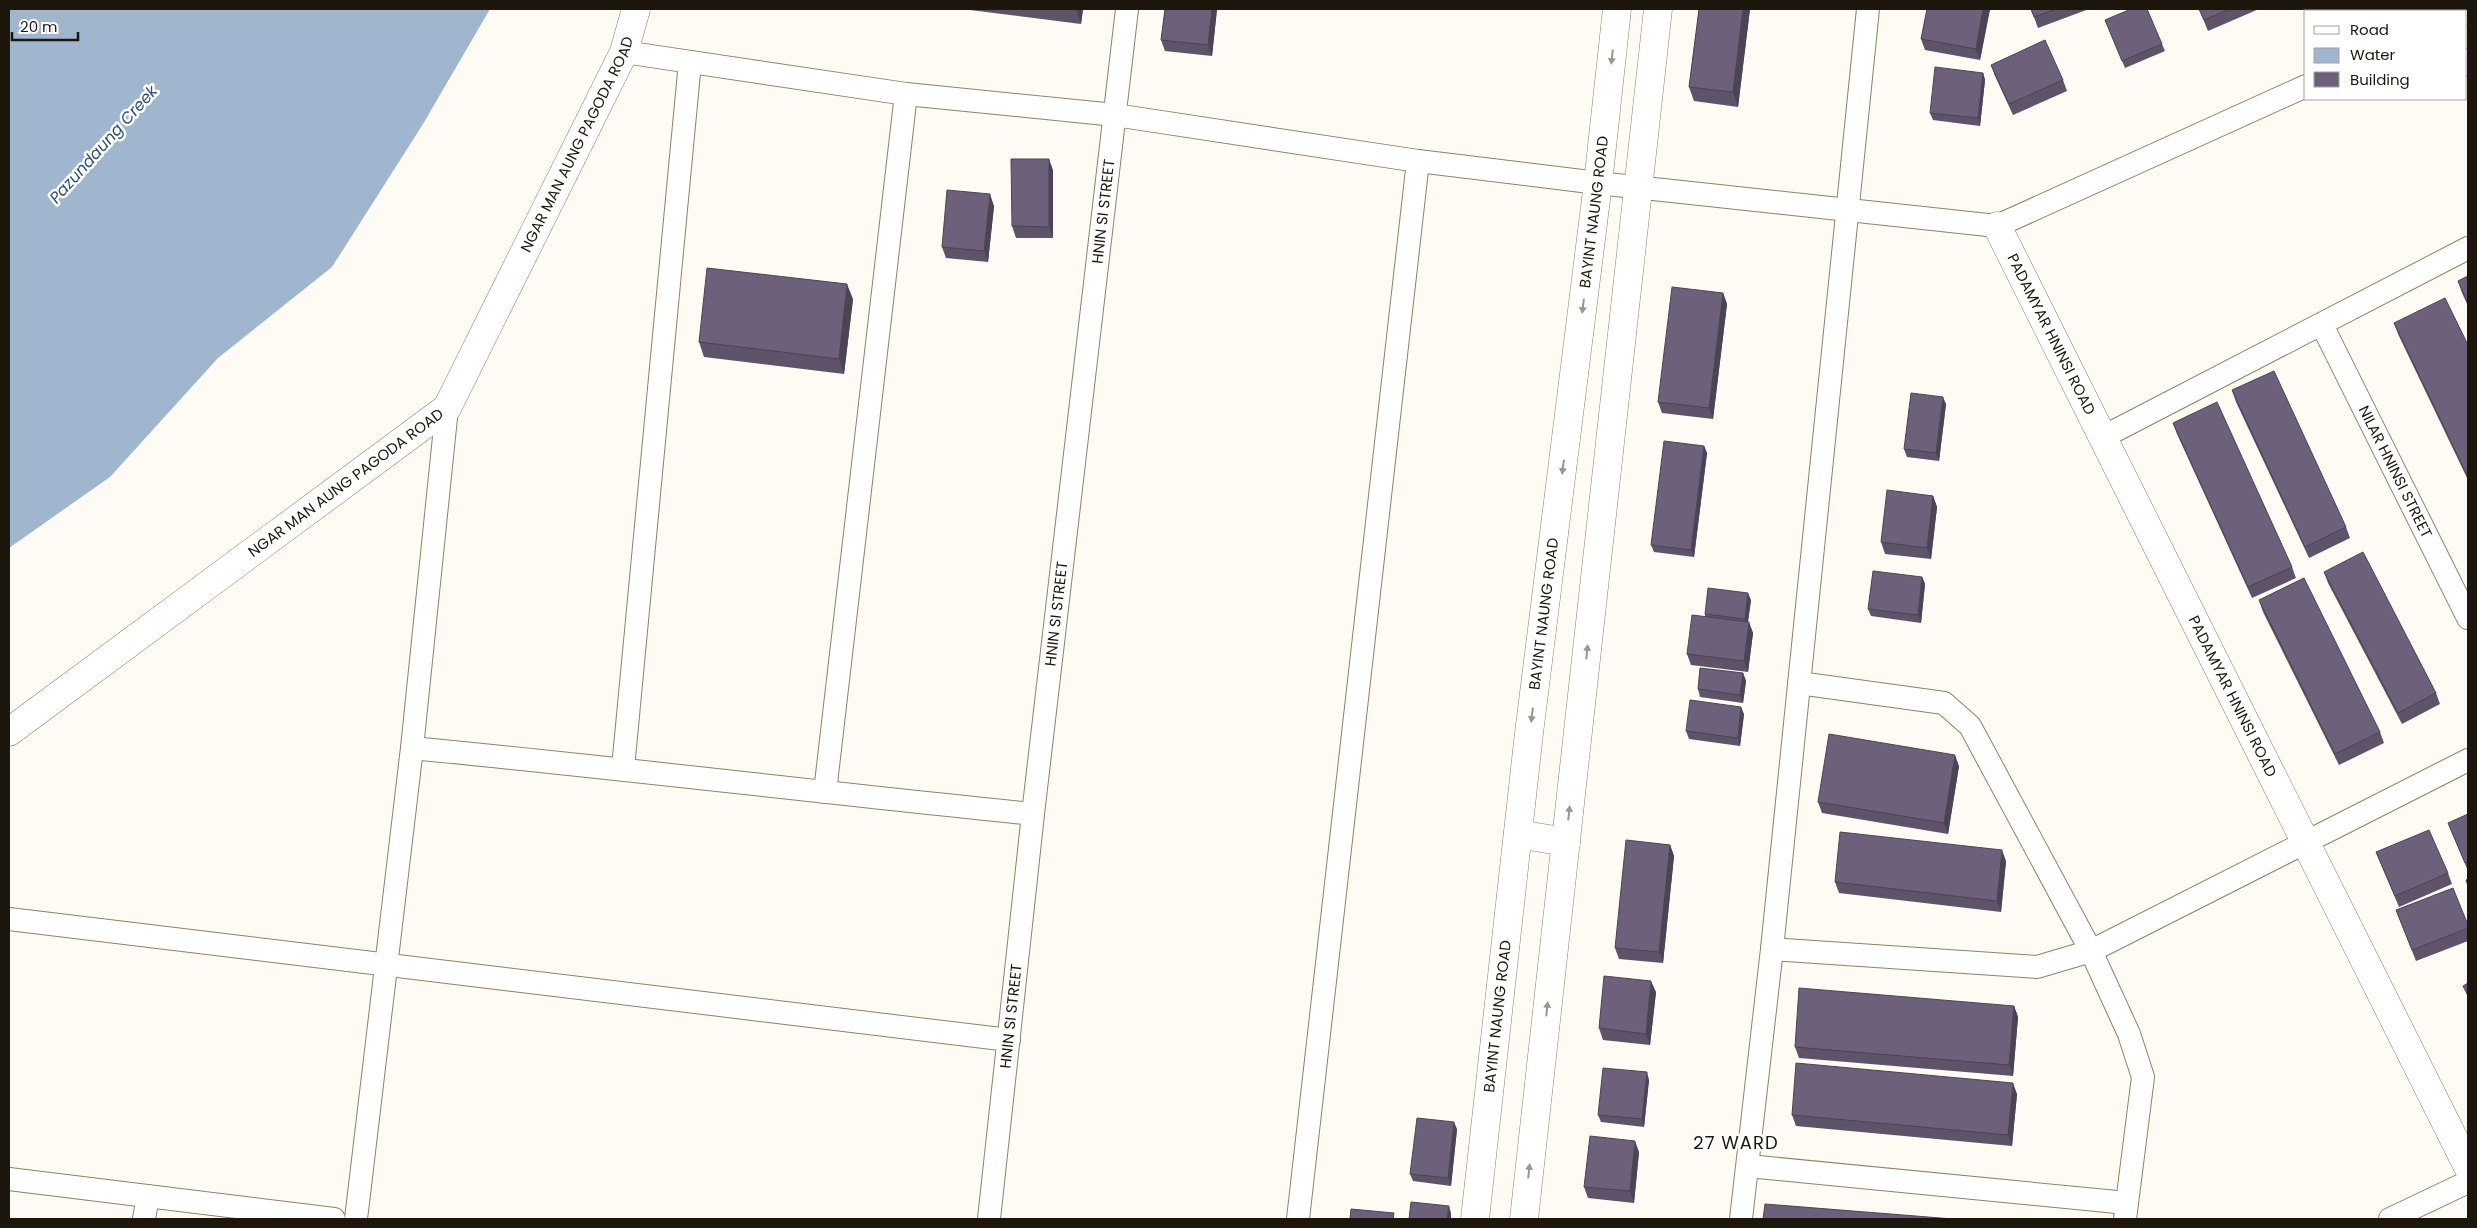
<svg xmlns="http://www.w3.org/2000/svg" width="2477" height="1228" font-family="Poppins,sans-serif">
	<style>
		.water { fill: #a0b6cf }
		.lines { fill: none; stroke-linecap: round; stroke-linejoin: round }
		.minor-casing { stroke: #928065; stroke-width: 24 }
		.tertiary-casing { stroke: #928065; stroke-width: 29 }
		.secondary-casing { stroke: #928065; stroke-width: 29 }
		.minor { stroke: #fff; stroke-width: 22 }
		.tertiary { stroke: #fff; stroke-width: 28 }
		.secondary { stroke: #fff; stroke-width: 28 }
		.wall { fill: #5e5369 }
		.shaded-wall { fill: #4c4355 }
		.building { fill: #6d607a; stroke: #4c4355 }
		.oneway { fill: #999692 }
		.labels { text-anchor: middle; stroke-width: 5; stroke-linejoin: round; paint-order: stroke }
		.street-label { font-size: 15px; fill: #1d160c; stroke: #fff }
		.water-label { font-size: 16px; font-style: italic; fill: #2e4f75; stroke: #fff }
		.quarter-label { font-size: 18px; letter-spacing: 1px; fill: #1d160c; stroke: #fff }
	</style>
	<rect width="100%" height="100%" fill="#fefaf4"/>
	<polygon class="water" points="9,9 490,9 423,124 332,267 218,358 110,477 9,548"/>
	<g class="lines">
		<g class="minor-casing">
			<g id="minor">
				<polyline points="2441,9 2442,11"/>
				<polyline points="2466,14 2468,13"/>
				<polyline points="624,52 906,94 1115,115 1418,161 1598,183 1997,226 2306,86"/>
				<polyline points="2466,60 2468,65"/>
				<path id="s1" d="M2322,325L2468,618"/>
				<polyline points="2103,437 2468,248"/>
				<polyline points="1799,683 1944,703 1970,726 2091,951 2129,1034 2143,1077 2125,1219"/>
				<path d="M412,748C619,768 826,793 1033,814"/>
				<polyline points="623,768 690,62"/>
				<polyline points="825,792 906,94"/>
				<polyline points="9,919 1009,1040"/>
				<polyline points="1772,949 2037,967 2091,951 2468,760"/>
				<polyline points="1748,1166 2127,1203"/>
				<polyline points="9,1179 334,1219"/>
				<polyline points="144,1219 148,1196"/>
				<polyline points="356,1219 412,748 447,408"/>
				<path id="s2" d="M989,1219L1033,814L1127,9"/>
				<polyline points="1298,1219 1418,161"/>
				<polyline points="1741,1219 1772,949 1868,9"/>
				<polyline points="2390,1219 2468,1182"/>
			</g>
		</g>
		<g class="tertiary-casing">
			<g id="tertiary">
				<path id="s3" d="M1997,226L2468,1167"/>
				<path id="s4" d="M9,732L447,408L624,52L636,9"/>
			</g>
		</g>
		<g class="secondary-casing">
			<g id="secondary">
				<polyline points="1518,834 1566,842"/>
				<path id="s5" d="M1475,1219L1529,733L1598,183L1617,9"/>
				<polyline points="1524,1219 1658,9"/>
			</g>
		</g>
		<use href="#minor" class="minor"/>
		<use href="#tertiary" class="tertiary"/>
		<use href="#secondary" class="secondary"/>
	</g>
	<g class="wall">
		<polygon points="962,9 1083,9 1081,24"/>
		<polygon points="1165,9 1217,9 1212,56 1165,51 1161,40"/>
		<polygon points="1699,9 1750,9 1738,107 1694,101 1689,87"/>
		<polygon points="1927,9 1990,9 1980,60 1925,50 1921,39"/>
		<polygon points="2031,9 2089,9 2038,28"/>
		<polygon points="2199,9 2259,9 2208,31"/>
		<polygon points="2105,20 2162,44 2165,51 2125,68"/>
		<polygon points="1991,65 2063,80 2067,91 2013,115 1995,76"/>
		<polygon points="1983,73 1985,80 1980,126 1933,120 1930,113"/>
		<polygon points="1053,170 1053,238 1016,238 1012,226"/>
		<polygon points="994,206 988,262 946,258 942,247"/>
		<polygon points="2468,276 2468,306 2462,293 2458,281"/>
		<polygon points="1723,293 1727,304 1713,419 1662,413 1658,402"/>
		<polygon points="853,299 844,374 704,357 699,342"/>
		<polygon points="2394,323 2468,345 2468,480 2398,334"/>
		<polygon points="2232,390 2346,527 2350,538 2309,558 2236,402"/>
		<polygon points="1946,404 1939,461 1907,457 1904,449"/>
		<polygon points="2173,423 2292,567 2296,578 2252,598 2177,434"/>
		<polygon points="1704,446 1707,453 1694,557 1654,552 1651,545"/>
		<polygon points="1933,496 1937,507 1931,559 1885,554 1881,542"/>
		<polygon points="2324,572 2436,693 2440,704 2402,724 2328,583"/>
		<polygon points="1922,577 1925,584 1921,623 1871,616 1868,609"/>
		<polygon points="1751,600 1748,622 1753,633 1748,672 1691,665 1687,654 1705,616 1705,614"/>
		<polygon points="2259,600 2380,732 2384,743 2339,765 2263,612"/>
		<polygon points="1743,673 1746,681 1743,703 1700,697 1698,689"/>
		<polygon points="1744,714 1740,746 1689,739 1686,731"/>
		<polygon points="1959,766 1948,834 1822,813 1818,802"/>
		<polygon points="2468,814 2468,871 2448,823"/>
		<polygon points="1670,845 1674,856 1663,963 1619,959 1615,948"/>
		<polygon points="2376,852 2448,873 2452,884 2399,907"/>
		<polygon points="2006,861 2001,912 1839,893 1835,882"/>
		<polygon points="2396,910 2468,925 2468,941 2416,961"/>
		<polygon points="1656,992 1650,1045 1603,1040 1599,1028"/>
		<polygon points="2014,1006 2018,1017 2013,1076 1799,1058 1795,1047"/>
		<polygon points="1649,1080 1644,1127 1601,1122 1598,1115"/>
		<polygon points="2017,1094 2012,1146 1796,1126 1792,1115"/>
		<polygon points="1457,1129 1451,1186 1413,1181 1410,1174"/>
		<polygon points="1639,1152 1634,1203 1588,1198 1584,1187"/>
	</g>
	<g class="shaded-wall">
		<polygon points="1076,9 1083,9 1081,24"/>
		<polygon points="1212,9 1217,9 1212,56 1208,45"/>
		<polygon points="1743,9 1750,9 1738,107 1733,92"/>
		<polygon points="1983,9 1990,9 1980,60 1976,49"/>
		<polygon points="1983,73 1985,80 1980,126 1978,118"/>
		<polygon points="1049,159 1053,170 1053,238 1049,227"/>
		<polygon points="990,194 994,206 988,262 984,251"/>
		<polygon points="847,284 853,299 844,374 839,359"/>
		<polygon points="1723,293 1727,304 1713,419 1709,408"/>
		<polygon points="1943,397 1946,404 1939,461 1936,453"/>
		<polygon points="1704,446 1707,453 1694,557 1691,550"/>
		<polygon points="1933,496 1937,507 1931,559 1927,548"/>
		<polygon points="1922,577 1925,584 1921,623 1918,615"/>
		<polygon points="1748,593 1751,600 1747,627 1745,619"/>
		<polygon points="1749,622 1753,633 1748,672 1744,661"/>
		<polygon points="1743,673 1746,681 1743,703 1740,695"/>
		<polygon points="1741,707 1744,714 1740,746 1738,738"/>
		<polygon points="1955,755 1959,766 1948,834 1944,823"/>
		<polygon points="1670,845 1674,856 1663,963 1659,952"/>
		<polygon points="2002,850 2006,861 2001,912 1997,901"/>
		<polygon points="1651,981 1656,992 1650,1045 1646,1034"/>
		<polygon points="2014,1006 2018,1017 2013,1076 2009,1065"/>
		<polygon points="1647,1072 1649,1080 1644,1127 1642,1119"/>
		<polygon points="2013,1083 2017,1094 2012,1146 2008,1135"/>
		<polygon points="1454,1122 1457,1129 1451,1186 1448,1178"/>
		<polygon points="1635,1141 1639,1152 1634,1203 1630,1191"/>
		<polygon points="1449,1206 1451,1213 1451,1219 1447,1219"/>
	</g>
	<g class="building">
		<polygon points="1165,9 1212,9 1208,45 1161,40"/>
		<polygon points="1699,9 1743,9 1733,92 1689,87"/>
		<polygon points="1927,9 1983,9 1976,49 1921,39"/>
		<polygon points="2031,9 2056,9 2034,17"/>
		<polygon points="2131,9 2147,9 2162,44 2122,61 2105,20"/>
		<polygon points="2199,9 2230,9 2204,20"/>
		<polygon points="2045,40 2063,80 2009,104 1991,65"/>
		<polygon points="1935,67 1983,73 1978,118 1930,113"/>
		<polygon points="1011,159 1049,159 1049,227 1012,226"/>
		<polygon points="947,190 990,194 984,251 942,247"/>
		<polygon points="707,268 847,284 839,359 699,342"/>
		<polygon points="2468,276 2468,303 2458,281"/>
		<polygon points="1672,287 1723,293 1709,408 1658,402"/>
		<polygon points="2445,298 2468,345 2468,477 2394,323"/>
		<polygon points="2274,371 2346,527 2305,547 2232,390"/>
		<polygon points="1911,393 1943,397 1936,453 1904,449"/>
		<polygon points="2217,402 2292,567 2248,587 2173,423"/>
		<polygon points="1664,441 1704,446 1691,550 1651,545"/>
		<polygon points="1887,490 1933,496 1927,548 1881,542"/>
		<polygon points="2363,552 2436,693 2398,713 2324,572"/>
		<polygon points="1873,571 1922,577 1918,615 1868,609"/>
		<polygon points="2304,578 2380,732 2335,754 2259,600"/>
		<polygon points="1708,588 1748,593 1745,619 1705,614"/>
		<polygon points="1692,615 1749,622 1744,661 1687,654"/>
		<polygon points="1700,668 1743,673 1740,695 1698,689"/>
		<polygon points="1690,700 1741,707 1738,738 1686,731"/>
		<polygon points="1829,734 1955,755 1944,823 1818,802"/>
		<polygon points="2468,814 2468,862 2465,863 2448,823"/>
		<polygon points="2429,830 2448,873 2395,896 2376,852"/>
		<polygon points="1840,832 2002,850 1997,901 1835,882"/>
		<polygon points="1626,840 1670,845 1659,952 1615,948"/>
		<polygon points="2468,879 2468,886 2466,880"/>
		<polygon points="2453,888 2468,925 2468,928 2412,950 2396,910"/>
		<polygon points="1604,976 1651,981 1646,1034 1599,1028"/>
		<polygon points="2468,983 2468,996 2463,986"/>
		<polygon points="1799,988 2014,1006 2009,1065 1795,1047"/>
		<polygon points="1796,1063 2013,1083 2008,1135 1792,1115"/>
		<polygon points="1603,1068 1647,1072 1642,1119 1598,1115"/>
		<polygon points="1417,1118 1454,1122 1448,1178 1410,1174"/>
		<polygon points="1590,1136 1635,1141 1630,1191 1584,1187"/>
		<polygon points="1411,1202 1449,1206 1447,1219 1409,1219"/>
		<polygon points="1765,1204 1953,1219 1763,1219"/>
		<polygon points="1351,1209 1394,1213 1393,1219 1350,1219"/>
	</g>
	<defs><path id="oneway-solid" d="M-6-.8H1V-3.2L6.5 0L1 3.2V.8H-6Z" transform="scale(1.25)"/></defs>
	<g class="oneway">
		<use href="#oneway-solid" transform="translate(1612 57) rotate(96)"/>
		<use href="#oneway-solid" transform="translate(1583 306) rotate(97)"/>
		<use href="#oneway-solid" transform="translate(1563 467) rotate(97)"/>
		<use href="#oneway-solid" transform="translate(1587 652) rotate(-84)"/>
		<use href="#oneway-solid" transform="translate(1532 715) rotate(97)"/>
		<use href="#oneway-solid" transform="translate(1569 813) rotate(-84)"/>
		<use href="#oneway-solid" transform="translate(1547 1009) rotate(-84)"/>
		<use href="#oneway-solid" transform="translate(1529 1171) rotate(-84)"/>
	</g>
	<g class="labels">
		<g class="street-label">
			<text dy="5" stroke="none"><textPath href="#s4" startOffset="839">NGAR MAN AUNG PAGODA ROAD</textPath></text>
			<text dy="5" stroke="none"><textPath href="#s2" startOffset="1014">HNIN SI STREET</textPath></text>
			<text dy="5" stroke="none"><textPath href="#s5" startOffset="1014">BAYINT NAUNG ROAD</textPath></text>
			<text dy="5" stroke="none"><textPath href="#s3" startOffset="121">PADAMYAR HNINSI ROAD</textPath></text>
			<text dy="5" stroke="none"><textPath href="#s1" startOffset="164">NILAR HNINSI STREET</textPath></text>
			<text dy="5" stroke="none"><textPath href="#s4" startOffset="419">NGAR MAN AUNG PAGODA ROAD</textPath></text>
			<text dy="5" stroke="none"><textPath href="#s2" startOffset="609">HNIN SI STREET</textPath></text>
			<text dy="5" stroke="none"><textPath href="#s5" startOffset="609">BAYINT NAUNG ROAD</textPath></text>
			<text dy="5" stroke="none"><textPath href="#s3" startOffset="526">PADAMYAR HNINSI ROAD</textPath></text>
			<text dy="5" stroke="none"><textPath href="#s2" startOffset="204">HNIN SI STREET</textPath></text>
			<text dy="5" stroke="none"><textPath href="#s5" startOffset="204">BAYINT NAUNG ROAD</textPath></text>
		</g>
		<g class="water-label">
			<text transform="translate(103 144) rotate(-48)" y="6">Pazundaung Creek</text>
		</g>
		<g class="quarter-label">
			<text x="1736" y="1149">27 WARD</text>
		</g>
	</g>
	<rect width="2477" height="1228" fill="none" stroke="#1d160c" stroke-width="20"/>
	<rect x="2304" y="10" width="162" height="90" fill="#ffffff" stroke="#a5a29e"/>
	<rect x="2314" y="26" width="25" height="8" fill="#ffffff" stroke="#a5a29e"/>
	<text x="2350" y="35" font-size="15" fill="#1d160c">Road</text>
	<rect x="2314" y="48" width="25" height="15" fill="#a0b6cf" stroke="#a5a29e"/>
	<text x="2350" y="60" font-size="15" fill="#1d160c">Water</text>
	<rect x="2314" y="72" width="25" height="15" fill="#6d607a" stroke="#a5a29e"/>
	<text x="2350" y="85" font-size="15" fill="#1d160c">Building</text>
	<path d="M12 32v8h66v-8" fill="none" stroke="#1d160c" stroke-width="2.5"/>
	<text x="20" y="32" font-size="15" fill="#1d160c" stroke="#ffffff" stroke-width="4" paint-order="stroke">20 m</text>
</svg>
